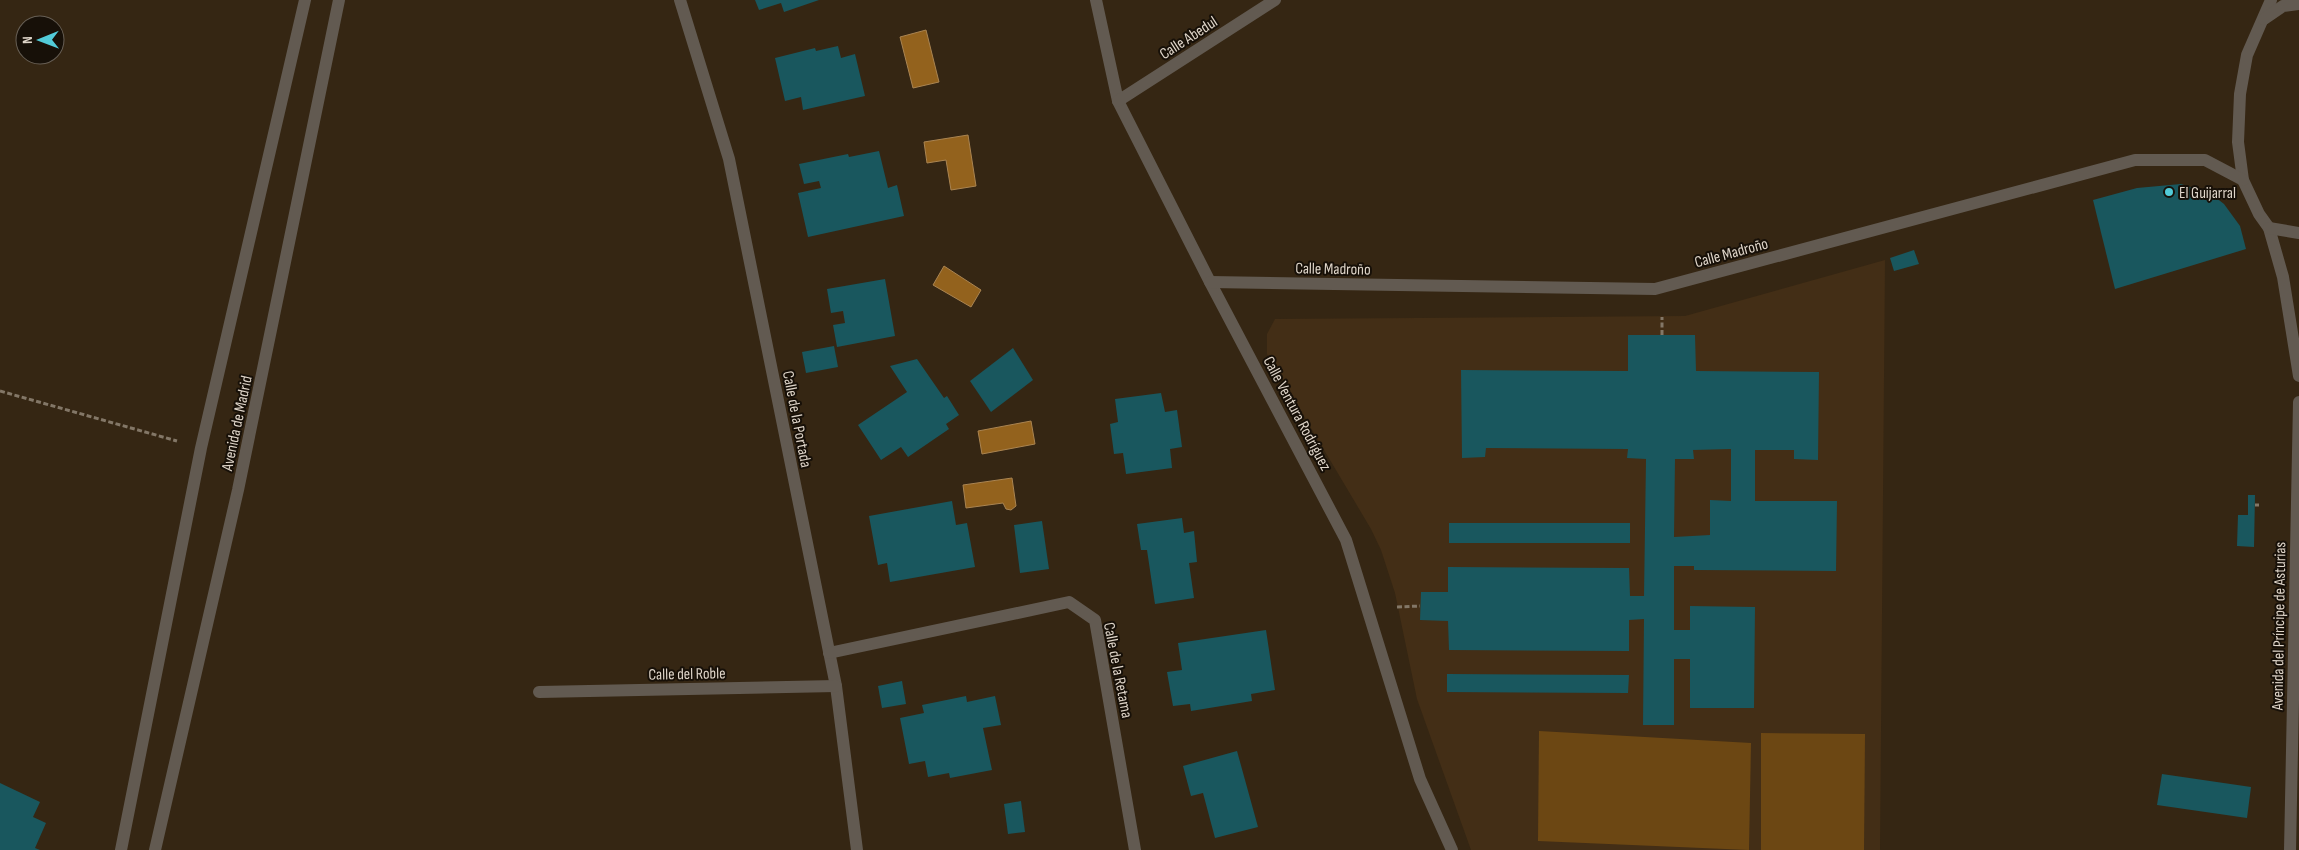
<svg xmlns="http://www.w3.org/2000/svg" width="2299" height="850" font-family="'Sofia Sans Condensed',sans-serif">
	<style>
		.built { fill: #432e16 }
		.green { fill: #6c4713 }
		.water { fill: #93621d; stroke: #aa8451 }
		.building { fill: #19575e; fill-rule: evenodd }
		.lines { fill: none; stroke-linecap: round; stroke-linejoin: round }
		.path { stroke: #837767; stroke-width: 3; stroke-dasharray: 5 2.5; stroke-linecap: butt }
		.minor { stroke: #625a51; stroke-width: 12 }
		.poi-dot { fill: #52cbd8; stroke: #171008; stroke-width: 2 }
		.labels { text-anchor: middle; stroke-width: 4; stroke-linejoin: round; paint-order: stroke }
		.street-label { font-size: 16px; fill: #dfd5c9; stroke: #171008 }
		.poi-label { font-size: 16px; fill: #dfd5c9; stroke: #171008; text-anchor: start }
	</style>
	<rect width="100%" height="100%" fill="#352613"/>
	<polygon class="built" points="1885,260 1880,850 1471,850 1417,699 1395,593 1381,550 1371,529 1267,354 1267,334 1275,319 1685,316"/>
	<g class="green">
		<polygon points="1539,731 1751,743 1749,850 1538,841"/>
		<polygon points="1761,733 1865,734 1864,850 1761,850"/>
	</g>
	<g class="water">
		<polygon points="926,30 939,82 913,88 900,37"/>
		<polygon points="968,135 976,186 951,190 946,160 927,163 924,142"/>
		<polygon points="944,266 981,290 971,307 933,285"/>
		<polygon points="1031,421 1035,444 982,454 978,431"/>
		<polygon points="1012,478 1016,506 1011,510 1006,509 1003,503 966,508 963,485"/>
	</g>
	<g class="building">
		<polygon points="755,0 819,0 784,12 781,3 759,10"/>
		<polygon points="838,46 841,58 855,54 865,96 803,110 801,97 785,101 775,58 815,48 816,51"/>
		<polygon points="879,151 888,188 897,185 904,216 808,237 798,193 821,188 819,181 804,184 799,164 848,154 849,157"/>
		<polygon points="2181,184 2211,194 2224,204 2240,226 2246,249 2115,289 2093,200 2137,188"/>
		<polygon points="1914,250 1919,264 1894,271 1890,258"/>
		<polygon points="885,279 895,336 837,347 833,325 845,323 843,311 831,313 827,289"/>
		<path d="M1628,335H1695L1696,371L1819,372L1818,460L1794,459V450H1755V501H1837L1836,571L1694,570V566H1674V630H1690V606L1755,607L1754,708H1690V659H1674V725H1643L1644,619L1629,620V651L1449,650L1448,621L1420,620L1421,592H1448V567L1629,568L1630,596H1644L1646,459L1627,458L1628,449L1486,448L1485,457L1462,458L1461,370L1628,371ZM1731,449V501L1710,500V535L1674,537L1675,459H1694L1693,450Z"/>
		<polygon points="834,346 838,367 806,373 802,352"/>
		<polygon points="1013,348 1033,380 991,412 970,381"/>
		<polygon points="917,359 944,398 947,396 959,415 946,424 949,429 908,457 901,447 881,460 858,425 907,392 890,366"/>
		<polygon points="1161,393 1165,412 1177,410 1182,447 1170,449 1172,468 1126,474 1123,453 1114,454 1110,424 1118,422 1115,399"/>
		<polygon points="2248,495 2255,495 2254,547 2237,546 2238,515 2248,515"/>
		<polygon points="952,501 956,525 967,523 975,567 890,582 887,563 878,565 869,516"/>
		<polygon points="1182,518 1184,533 1194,531 1197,562 1189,563 1194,598 1155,604 1147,550 1141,550 1137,524"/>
		<polygon points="1042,521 1049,569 1020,573 1014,525"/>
		<rect x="1449" y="523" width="181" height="20"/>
		<polygon points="1266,630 1275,690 1251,694 1252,701 1191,711 1190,704 1173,706 1167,672 1182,670 1178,643"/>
		<polygon points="1447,674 1629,675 1628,693 1447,692"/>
		<polygon points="902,681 906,704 882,708 878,686"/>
		<polygon points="966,696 967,702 995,696 1001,725 983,728 992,770 950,778 949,773 928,777 925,761 909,764 900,718 924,713 922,705"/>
		<polygon points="1237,751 1258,827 1215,838 1203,793 1191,796 1183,766"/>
		<polygon points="2162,774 2251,787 2247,818 2157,805"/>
		<polygon points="0,783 40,802 33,817 46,823 35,848 40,850 0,850"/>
		<polygon points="1021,801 1025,832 1008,834 1004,804"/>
	</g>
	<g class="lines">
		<g class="path">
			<polyline points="1662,335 1662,317"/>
			<polyline points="0,391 177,441"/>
			<polyline points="2255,505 2259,505"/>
			<polyline points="1397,607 1420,606"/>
		</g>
		<g class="minor">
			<polyline points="680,0 729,159 836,686 857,850"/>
			<polyline points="1096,0 1118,101 1210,282 1346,540 1420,779 1452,850"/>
			<polyline points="2271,0 2247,55 2240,94 2238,142 2243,180 2259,214 2269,228 2283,277 2299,376"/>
			<polyline points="2264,19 2283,6 2299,4"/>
			<polyline points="1118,101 1275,0"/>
			<polyline points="2269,228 2299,233"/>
			<polyline points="1210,282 1655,289 2135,160 2205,160 2243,180"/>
			<polyline points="829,653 1069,602 1095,620 1135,850"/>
			<polyline points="539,692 836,686"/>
			<polyline points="121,850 201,448 305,0"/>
			<polyline points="155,850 238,490 339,0"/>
			<polyline points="2290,850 2299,402"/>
		</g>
	</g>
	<circle class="poi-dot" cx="2169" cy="192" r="5"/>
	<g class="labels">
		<g class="street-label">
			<text transform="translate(1188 37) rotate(-33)" y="6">Calle Abedul</text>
			<text transform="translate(1731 252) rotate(-15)" y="6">Calle Madroño</text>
			<text transform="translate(1333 268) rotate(1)" y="6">Calle Madroño</text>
			<text transform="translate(1298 413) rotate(62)" y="6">Calle Ventura Rodríguez</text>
			<text transform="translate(798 419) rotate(79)" y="6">Calle de la Portada</text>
			<text transform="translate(236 423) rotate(-78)" y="6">Avenida de Madrid</text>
			<text transform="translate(2278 626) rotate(-89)" y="6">Avenida del Príncipe de Asturias</text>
			<text transform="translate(1119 670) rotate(79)" y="6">Calle de la Retama</text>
			<text transform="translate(687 673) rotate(-1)" y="6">Calle del Roble</text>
		</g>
		<g class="poi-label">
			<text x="2179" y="198">El Guijarral</text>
		</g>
	</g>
	<g transform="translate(40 40) rotate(269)"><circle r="24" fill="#171008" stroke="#675f55"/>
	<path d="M0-4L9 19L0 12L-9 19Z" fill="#52cbd8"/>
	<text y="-8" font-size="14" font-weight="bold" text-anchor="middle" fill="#dfd5c9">N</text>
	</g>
</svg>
